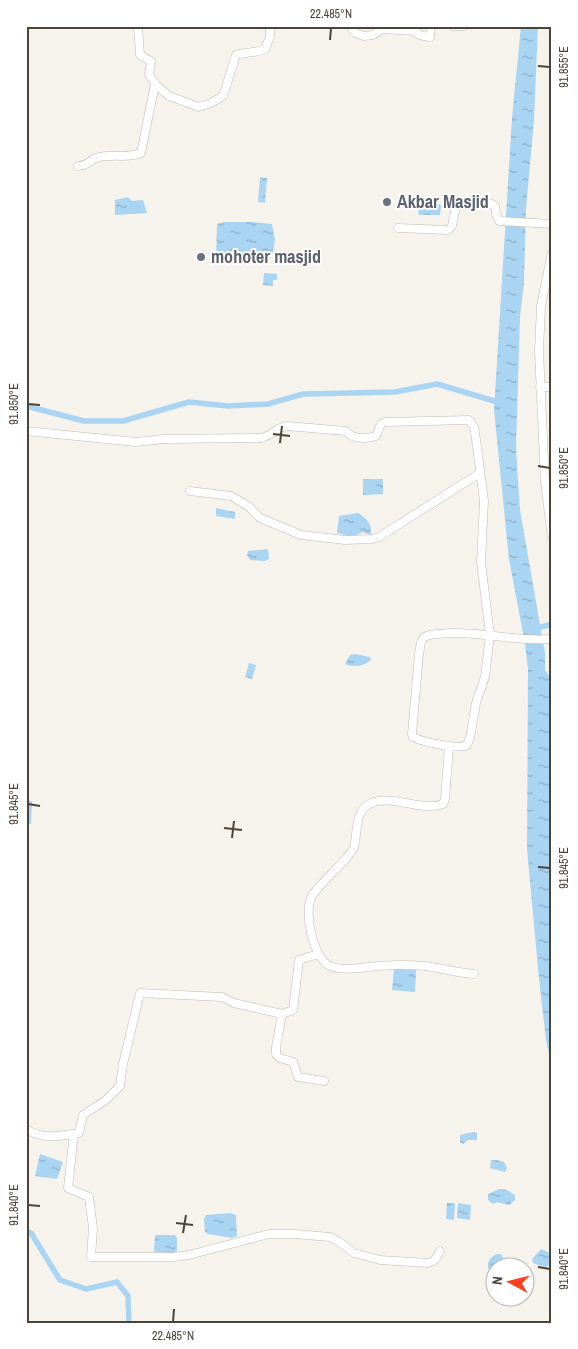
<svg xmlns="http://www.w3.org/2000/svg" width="578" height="1349" font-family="'Archivo Narrow',sans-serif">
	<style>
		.water { fill: url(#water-ripples) }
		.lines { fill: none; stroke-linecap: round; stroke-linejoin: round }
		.canal { stroke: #a9d4f2; stroke-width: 5.5 }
		.minor-casing { stroke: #c2bbae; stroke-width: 9 }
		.minor { stroke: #fff; stroke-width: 8 }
		.ticks { fill: none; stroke: #4b4439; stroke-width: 2 }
		.worship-dot { fill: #6b7280; stroke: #fff; stroke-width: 2 }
		.labels { text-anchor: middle; stroke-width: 4; stroke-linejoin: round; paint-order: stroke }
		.worship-label { font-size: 18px; font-weight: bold; fill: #5b616d; stroke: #fff; text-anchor: start }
		.neatline { fill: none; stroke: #4b4439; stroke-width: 2 }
		.ticks-label { font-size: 12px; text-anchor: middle; fill: #4b4439 }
	</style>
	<defs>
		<pattern id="water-ripples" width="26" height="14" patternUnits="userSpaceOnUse" patternTransform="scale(1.25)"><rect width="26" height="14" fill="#a9d4f2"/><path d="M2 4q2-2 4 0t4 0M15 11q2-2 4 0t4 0" fill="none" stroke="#8caec5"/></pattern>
	</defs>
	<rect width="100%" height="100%" fill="#f6f3ec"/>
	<g class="water">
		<polygon points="521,26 538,26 534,120 526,209 524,283 520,317 516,448 520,510 545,653 545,670 549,676 552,1068 546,1040 539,979 527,849 528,669 525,644 509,559 494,410 512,118"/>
		<polygon points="260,177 267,178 265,203 258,202"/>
		<polygon points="128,197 132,201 143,200 147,213 115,215 115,200"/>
		<polygon points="438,203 441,206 440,215 419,215 418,210 429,204"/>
		<polygon points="224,222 252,222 272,224 275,239 273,252 265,258 216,261 217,224"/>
		<polygon points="264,273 277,274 277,280 273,280 273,286 263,285"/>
		<polygon points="363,479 383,479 383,494 363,495"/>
		<polygon points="216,508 235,512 235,519 216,516"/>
		<path d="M358,513C367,519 372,523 371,535L362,532L353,537L337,533L339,516Z"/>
		<polygon points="268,549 269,559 265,561 250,560 247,555 248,551"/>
		<path d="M356,654L370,657L371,660C364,666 353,668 345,664L350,655Z"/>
		<polygon points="249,663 256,665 252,679 245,677"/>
		<polygon points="26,801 32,801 31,824 26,823"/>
		<polygon points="394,969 416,970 415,992 392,990"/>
		<polygon points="473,1132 477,1133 477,1140 468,1140 463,1144 460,1142 460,1135"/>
		<polygon points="40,1154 63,1162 57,1179 35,1176"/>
		<polygon points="491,1160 497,1160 504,1162 507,1168 505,1172 490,1168"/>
		<polygon points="499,1189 505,1189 515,1195 515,1200 509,1205 497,1202 493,1204 488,1200 488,1194"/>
		<polygon points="447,1203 455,1203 454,1220 446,1219"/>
		<polygon points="458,1203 471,1205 470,1220 457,1218"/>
		<polygon points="230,1213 236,1215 237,1236 232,1238 208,1234 205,1232 204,1219 206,1215"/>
		<polygon points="155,1235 175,1235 177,1238 177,1251 170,1253 155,1252 154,1250"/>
		<polygon points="541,1249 552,1254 550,1265 545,1267 533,1263 532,1259"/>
		<path d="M497,1254H501L503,1258L501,1266H496L495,1270H489C486,1262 490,1257 497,1254Z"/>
	</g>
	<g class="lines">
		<g class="canal">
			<polyline points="26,406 84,421 123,421 189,402 228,406 268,404 303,394 395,392 437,384 501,403"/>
			<polyline points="534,629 552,624"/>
			<polyline points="26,1231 31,1233 60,1280 86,1289 117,1282 128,1296 129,1323"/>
		</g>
		<g class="minor-casing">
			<g id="minor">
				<path d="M138,26L140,55L151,61L149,74L155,84L169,96L199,107L211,103L223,96L236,55C247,51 254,54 265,49L270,37V26"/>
				<polyline points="350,26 355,33 364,36 373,35 382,29 416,31 417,34 423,36 430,37 431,26"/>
				<polyline points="453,26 464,26"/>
				<path d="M78,166C90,165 88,161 96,158C111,153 127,159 141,153L155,84"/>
				<polyline points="398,228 448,230 452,226 456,206 492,204 495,206 496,214 499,221 552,224"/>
				<polyline points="552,252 541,306 539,351 545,482 552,538"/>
				<polyline points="540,387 552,387"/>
				<path d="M26,431L136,442L164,439L261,438C271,436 277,427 287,426L346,431C353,440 365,439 376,436L381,424L386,422L469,420L474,427L475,432L484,501L481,562L490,635L485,677L476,703L470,738L467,745C458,750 423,742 413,737L412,734L419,654L421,642L424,637C432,633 442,634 451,633C484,632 518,642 552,639"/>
				<polyline points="190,491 231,496 248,506 260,518 301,535 345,540 372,539 379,537 480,473"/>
				<path d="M449,747L445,799L443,804C422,812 391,794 371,803C354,811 358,832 354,847C352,853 347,857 343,862C333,873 320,884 312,896C303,912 313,958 330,966C339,970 351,969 360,968C382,965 403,964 425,966C442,968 457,973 474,974"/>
				<polyline points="282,1014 276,1047 276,1054 280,1058 293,1062 298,1077 324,1081"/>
				<path d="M26,1129C43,1140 60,1136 79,1133L83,1115L106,1100L120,1086L123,1064L140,993L222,997L234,1003L282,1014L293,1010L299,960L318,954"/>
				<path d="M74,1134L68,1188L89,1197L93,1228L91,1257H173L189,1255L269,1234H295L330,1237L338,1241L354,1253L380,1260L428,1263C435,1262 437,1257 440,1251"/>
			</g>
		</g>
		<use href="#minor" class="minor"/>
	</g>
	<path class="ticks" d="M330,40L331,28M538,66L550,67M28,404L40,405M273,434L290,436M280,443L282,426M538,466L550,468M28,804L40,806M224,828L242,830M232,838L234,821M538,867L550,868M28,1205L40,1206M176,1223L193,1225M183,1233L186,1215M538,1267L550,1269M173,1322L174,1309"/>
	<g class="worship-dot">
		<circle cx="387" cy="202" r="5"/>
		<circle cx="201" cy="257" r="5"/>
	</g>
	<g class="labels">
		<g class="worship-label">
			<text x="397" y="208">Akbar Masjid</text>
			<text x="211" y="263">mohoter masjid</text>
		</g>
	</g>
	<rect width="578" height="1349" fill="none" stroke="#ffffff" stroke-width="55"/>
	<g transform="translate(510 1282) rotate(277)"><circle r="24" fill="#ffffff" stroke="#b7b4b0"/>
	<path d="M0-4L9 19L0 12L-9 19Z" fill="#fc3f1d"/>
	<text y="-8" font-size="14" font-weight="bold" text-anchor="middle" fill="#4b4439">N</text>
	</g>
	<rect x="28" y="28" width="522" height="1294" class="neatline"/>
	<g class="ticks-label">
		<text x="331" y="18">22.485°N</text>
		<text transform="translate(564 67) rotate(-90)" y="4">91.855°E</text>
		<text transform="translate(14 404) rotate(-90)" y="4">91.850°E</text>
		<text transform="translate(564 468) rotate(-90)" y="4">91.850°E</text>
		<text transform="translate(14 804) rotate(-90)" y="4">91.845°E</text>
		<text transform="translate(564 868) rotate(-90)" y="4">91.845°E</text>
		<text transform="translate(14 1205) rotate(-90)" y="4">91.840°E</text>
		<text transform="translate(564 1269) rotate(-90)" y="4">91.840°E</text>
		<text x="173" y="1340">22.485°N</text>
	</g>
</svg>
